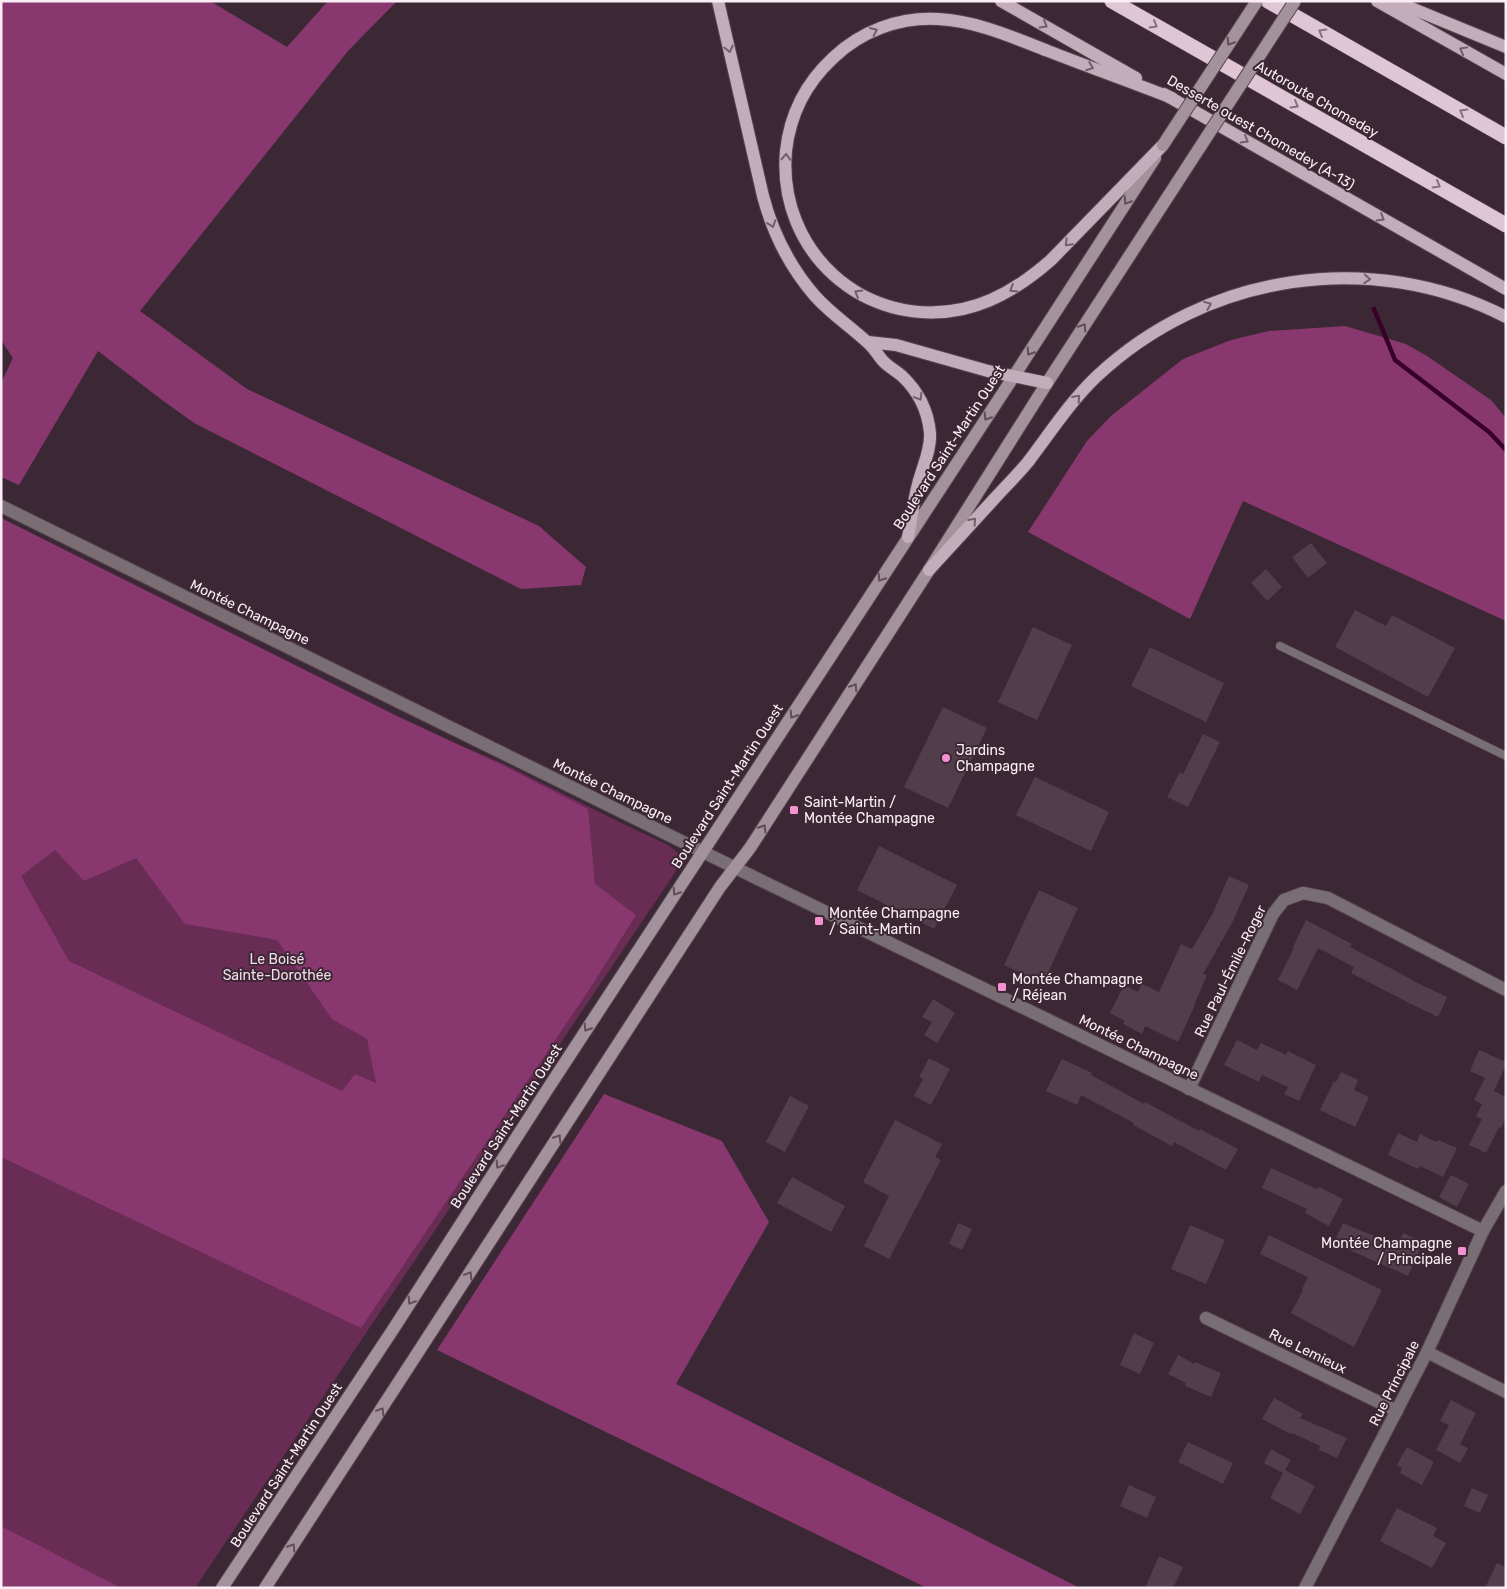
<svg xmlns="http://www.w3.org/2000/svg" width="1507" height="1589" font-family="Rubik,sans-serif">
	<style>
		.green { fill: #692c55 }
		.forest { fill: #88386f; fill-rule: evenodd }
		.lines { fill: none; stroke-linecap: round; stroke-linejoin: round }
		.stream { stroke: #380029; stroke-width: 4.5 }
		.building { fill: #523d4a }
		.service-casing { stroke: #57444f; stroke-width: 9 }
		.minor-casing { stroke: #57444f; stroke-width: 14 }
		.tertiary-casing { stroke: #57444f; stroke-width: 14 }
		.secondary-casing { stroke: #57444f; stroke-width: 14 }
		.primary-casing { stroke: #57444f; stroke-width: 14 }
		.motorway-casing { stroke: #57444f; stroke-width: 16 }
		.service { stroke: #796e74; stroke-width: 8 }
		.minor { stroke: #796e74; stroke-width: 12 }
		.tertiary { stroke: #796e74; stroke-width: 12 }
		.secondary { stroke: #a3919c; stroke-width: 12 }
		.primary { stroke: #c3adba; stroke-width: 12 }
		.motorway { stroke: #e0c5d5; stroke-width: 15 }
		.secondary-bridge-casing { stroke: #57444f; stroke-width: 14; stroke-linecap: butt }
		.secondary-bridge { stroke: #a3919c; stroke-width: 12 }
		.oneway { stroke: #725d6a }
		.oneway2 { stroke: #866f7c }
		.oneway3 { stroke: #604d58 }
		.poi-dot { fill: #f591d2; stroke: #3c2834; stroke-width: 2 }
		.labels { text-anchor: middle; stroke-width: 4; stroke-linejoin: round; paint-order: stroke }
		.street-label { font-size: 14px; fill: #fbedf5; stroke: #3c2834 }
		.poi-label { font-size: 14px; fill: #fbedf5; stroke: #3c2834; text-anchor: start }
		.park-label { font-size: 14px; fill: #f3dbe9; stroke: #3c2834 }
	</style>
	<rect width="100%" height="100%" fill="#3c2834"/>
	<polygon class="green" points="1,518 396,718 504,764 613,819 668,845 678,853 679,860 676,871 195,1588 1,1588"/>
	<g class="forest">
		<polygon points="1,1 210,1 287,47 328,1 397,1 348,51 140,311 247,389 539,526 586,567 581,585 521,589 194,423 162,400 98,351 19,485 1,477 1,383 13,358 1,340"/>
		<polygon points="1345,326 1406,344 1427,356 1491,400 1506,418 1506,621 1243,501 1190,619 1028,532 1087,441 1111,416 1183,359 1231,340 1269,331"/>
		<path d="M1,518L397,716L502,765L588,809L595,884L636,915L591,987L361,1328L1,1157ZM55,850L84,881L136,858L185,924L277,940L332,1019L367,1039L376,1083L355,1074L342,1091L69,961L21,876Z"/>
		<polygon points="604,1094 722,1141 769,1222 676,1384 1080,1588 927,1588 437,1350"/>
		<polygon points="1,1526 121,1588 1,1588"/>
	</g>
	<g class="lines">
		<polyline class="stream" points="1374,309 1395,360 1489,432 1506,450"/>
	</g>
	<g class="building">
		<polygon points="1311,543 1327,563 1308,578 1292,557"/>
		<polygon points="1266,569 1282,587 1267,601 1251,583"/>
		<polygon points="1355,610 1386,626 1392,615 1455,648 1428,697 1335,647"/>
		<polygon points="1033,627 1072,645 1037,720 998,702"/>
		<polygon points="1150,647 1224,683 1206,722 1131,686"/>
		<polygon points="943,707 987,728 948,808 904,787"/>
		<polygon points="1203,734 1220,742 1188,807 1167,797 1180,772 1183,774"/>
		<polygon points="1035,777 1109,812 1091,851 1016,815"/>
		<polygon points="879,846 957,885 934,929 857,890"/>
		<polygon points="1229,876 1249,885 1232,923 1203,974 1207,975 1194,1005 1195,1005 1178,1042 1145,1026 1142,1034 1123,1024 1125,1021 1110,1013 1124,985 1138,992 1142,984 1159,992 1181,944 1192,949 1213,913"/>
		<polygon points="1039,890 1078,908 1043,983 1004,965"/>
		<polygon points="1306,920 1352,944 1350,947 1411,979 1411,980 1447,997 1438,1017 1411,1004 1351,973 1354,967 1318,948 1297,990 1278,980 1294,948 1293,947"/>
		<polygon points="933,999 955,1013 937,1043 924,1035 932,1022 922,1017"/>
		<polygon points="1237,1040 1257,1050 1261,1043 1286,1055 1288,1051 1316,1065 1299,1101 1284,1094 1288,1087 1262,1075 1259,1082 1224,1065"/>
		<polygon points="1479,1050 1506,1062 1506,1065 1494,1091 1506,1097 1506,1119 1501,1128 1499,1127 1486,1153 1469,1145 1482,1119 1476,1116 1482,1104 1474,1100 1485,1078 1470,1071"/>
		<polygon points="929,1058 950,1069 931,1105 914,1096 923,1079 919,1077"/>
		<polygon points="1062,1059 1092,1073 1091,1075 1144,1104 1145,1102 1199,1131 1200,1129 1238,1149 1226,1170 1174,1142 1172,1146 1133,1125 1134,1123 1081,1095 1077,1105 1046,1091"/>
		<polygon points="1341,1072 1358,1080 1354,1090 1369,1097 1355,1127 1320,1110 1334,1081 1336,1082"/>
		<polygon points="790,1096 809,1106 785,1152 766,1142"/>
		<polygon points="895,1120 942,1144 935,1157 941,1160 889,1259 864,1246 889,1196 863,1182"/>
		<polygon points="1398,1133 1417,1142 1420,1134 1436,1142 1438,1140 1457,1148 1443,1177 1420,1166 1418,1169 1388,1155"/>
		<polygon points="1271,1168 1317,1189 1319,1187 1343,1199 1329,1226 1305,1213 1307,1209 1262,1188"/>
		<polygon points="1451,1175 1469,1184 1457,1207 1439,1197"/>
		<polygon points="792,1177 845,1206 831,1232 777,1203"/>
		<polygon points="958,1223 972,1229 962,1250 949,1244"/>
		<polygon points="1343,1223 1398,1246 1403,1233 1423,1242 1408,1276 1334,1243"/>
		<polygon points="1190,1225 1225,1240 1206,1284 1171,1269"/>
		<polygon points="1269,1235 1382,1290 1354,1347 1291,1313 1303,1290 1302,1289 1308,1277 1260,1254"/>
		<polygon points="1134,1333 1154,1343 1140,1374 1120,1365"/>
		<polygon points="1178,1355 1194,1364 1195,1362 1221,1373 1211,1397 1185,1386 1186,1383 1168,1374"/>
		<polygon points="1274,1398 1303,1414 1300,1418 1347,1438 1337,1458 1319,1450 1320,1446 1292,1433 1291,1434 1262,1419"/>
		<polygon points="1451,1400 1476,1413 1460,1444 1468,1448 1460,1463 1436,1450 1449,1425 1440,1421"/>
		<polygon points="1188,1442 1233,1463 1223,1484 1178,1462"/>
		<polygon points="1407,1447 1434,1462 1422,1485 1400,1473 1402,1468 1397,1465"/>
		<polygon points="1271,1449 1291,1460 1285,1470 1315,1486 1300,1514 1270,1498 1283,1473 1264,1463"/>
		<polygon points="1129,1485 1156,1497 1147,1518 1120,1506"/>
		<polygon points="1472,1488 1488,1495 1480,1513 1464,1506"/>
		<polygon points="1397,1508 1437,1528 1433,1536 1446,1543 1432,1568 1380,1541"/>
		<polygon points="1159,1556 1183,1567 1173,1588 1145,1588"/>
		<polygon points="1497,1563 1506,1567 1506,1588 1485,1588"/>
	</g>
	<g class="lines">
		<g class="service-casing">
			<polyline id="service" points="1280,646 1506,756"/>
		</g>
		<g class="minor-casing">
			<g id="minor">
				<polyline points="1189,1089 1273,914 1284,900 1303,893 1328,898 1506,990"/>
				<polyline points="1206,1318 1397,1411"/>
				<polyline points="1427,1352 1506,1392"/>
			</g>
		</g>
		<g class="tertiary-casing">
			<g id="tertiary">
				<polyline points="1,506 758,879 1483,1231"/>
				<polyline points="1305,1588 1427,1352 1483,1231 1506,1191"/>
			</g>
		</g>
		<g class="secondary-casing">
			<g id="secondary">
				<polyline points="222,1588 394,1328 547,1090 1014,376 1155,158"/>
				<polyline points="265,1588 720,887 750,848 929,570 1047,383 1191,161"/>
			</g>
		</g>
		<g class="primary-casing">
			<g id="primary">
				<path d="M718,1L763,196C773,234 789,266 815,296C831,314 850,326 867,342C874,347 878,356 884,362C889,367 896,371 902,376C919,392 928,411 930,433C931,447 925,461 921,474C914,494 912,517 908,537"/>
				<polyline points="1001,1 1136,78"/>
				<polyline points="1377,1 1506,74"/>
				<polyline points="1394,1 1506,47"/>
				<polyline points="1164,94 1506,289"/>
				<path d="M1163,145L1051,260C1026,282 997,302 963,309C864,330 777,251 786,151C790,114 806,83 833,58C861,31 899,17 938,19C977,21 1012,37 1048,51C1089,67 1131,82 1172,98"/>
				<polyline points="868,342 896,345 988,371 1047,383"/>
				<path d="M929,570C951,546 973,522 995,498C1006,486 1018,474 1028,462C1050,433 1070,402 1096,377C1206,273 1372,248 1506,317"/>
			</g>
		</g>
		<g class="motorway-casing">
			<g id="motorway">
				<polyline points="1112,1 1506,225"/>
				<polyline points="1268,1 1506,137"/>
			</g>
		</g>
		<use href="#service" class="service"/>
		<use href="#minor" class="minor"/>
		<use href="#tertiary" class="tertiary"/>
		<use href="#secondary" class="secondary"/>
		<use href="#primary" class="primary"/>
		<use href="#motorway" class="motorway"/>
		<g class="secondary-bridge-casing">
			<g id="secondary-bridge">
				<polyline points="1163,145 1257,1"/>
				<polyline points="1191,161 1295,1"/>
			</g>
		</g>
		<use href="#secondary-bridge" class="secondary-bridge"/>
	</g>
	<defs><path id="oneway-chevron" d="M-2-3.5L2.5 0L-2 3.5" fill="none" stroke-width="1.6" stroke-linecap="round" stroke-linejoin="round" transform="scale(1.25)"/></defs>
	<g class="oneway">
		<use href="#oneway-chevron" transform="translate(1044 25) rotate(30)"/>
		<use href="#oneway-chevron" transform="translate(874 31) rotate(-25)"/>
		<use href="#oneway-chevron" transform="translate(729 49) rotate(77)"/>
		<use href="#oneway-chevron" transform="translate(1463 50) rotate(-151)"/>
		<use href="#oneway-chevron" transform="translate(1090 67) rotate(21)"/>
		<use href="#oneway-chevron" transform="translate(1245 140) rotate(30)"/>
		<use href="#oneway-chevron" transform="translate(786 157) rotate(-87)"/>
		<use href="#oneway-chevron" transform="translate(1381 218) rotate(30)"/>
		<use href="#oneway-chevron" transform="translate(772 224) rotate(71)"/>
		<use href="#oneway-chevron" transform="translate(1068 243) rotate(134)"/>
		<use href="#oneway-chevron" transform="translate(1367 279) rotate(4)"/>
		<use href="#oneway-chevron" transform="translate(1013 289) rotate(148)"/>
		<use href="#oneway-chevron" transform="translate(858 293) rotate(-150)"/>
		<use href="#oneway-chevron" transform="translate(1208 305) rotate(-22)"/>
		<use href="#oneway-chevron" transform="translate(919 397) rotate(59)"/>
		<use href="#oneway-chevron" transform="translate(1077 398) rotate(-49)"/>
		<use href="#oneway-chevron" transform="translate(973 521) rotate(-48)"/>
	</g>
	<g class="oneway2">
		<use href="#oneway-chevron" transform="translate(1154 25) rotate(30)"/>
		<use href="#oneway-chevron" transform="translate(1322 32) rotate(-150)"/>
		<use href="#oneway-chevron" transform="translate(1295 105) rotate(30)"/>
		<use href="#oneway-chevron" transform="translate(1463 112) rotate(-150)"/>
		<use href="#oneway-chevron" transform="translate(1437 185) rotate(30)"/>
	</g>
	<g class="oneway3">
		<use href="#oneway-chevron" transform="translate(1230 42) rotate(123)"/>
		<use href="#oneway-chevron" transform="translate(1127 201) rotate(123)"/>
		<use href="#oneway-chevron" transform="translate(1083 327) rotate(-57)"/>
		<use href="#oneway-chevron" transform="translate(1030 352) rotate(123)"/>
		<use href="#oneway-chevron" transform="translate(987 417) rotate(123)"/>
		<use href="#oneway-chevron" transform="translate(881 578) rotate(123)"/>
		<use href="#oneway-chevron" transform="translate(854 687) rotate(-57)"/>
		<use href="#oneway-chevron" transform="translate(793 715) rotate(123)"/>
		<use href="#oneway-chevron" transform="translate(763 828) rotate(-57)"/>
		<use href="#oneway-chevron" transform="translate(676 892) rotate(123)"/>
		<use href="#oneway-chevron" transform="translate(587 1028) rotate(123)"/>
		<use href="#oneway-chevron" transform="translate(558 1138) rotate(-57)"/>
		<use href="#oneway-chevron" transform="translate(499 1165) rotate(123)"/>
		<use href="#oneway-chevron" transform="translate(469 1275) rotate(-57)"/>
		<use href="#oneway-chevron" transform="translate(411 1301) rotate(123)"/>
		<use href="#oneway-chevron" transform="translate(381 1411) rotate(-57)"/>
		<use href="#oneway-chevron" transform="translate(292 1547) rotate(-57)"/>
	</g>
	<g class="poi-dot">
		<circle cx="946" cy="758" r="5"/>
		<rect x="789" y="805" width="10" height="10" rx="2.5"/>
		<rect x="814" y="916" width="10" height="10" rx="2.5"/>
		<rect x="997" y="982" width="10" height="10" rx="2.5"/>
		<rect x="1457" y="1246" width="10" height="10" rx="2.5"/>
	</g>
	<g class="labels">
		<g class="street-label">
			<text transform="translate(1317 99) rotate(30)" y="5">Autoroute Chomedey</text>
			<text transform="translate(1261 132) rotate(30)" y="5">Desserte ouest Chomedey (A-13)</text>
			<text transform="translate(949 447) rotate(-57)" y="5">Boulevard Saint-Martin Ouest</text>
			<text transform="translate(250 612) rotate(26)" y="5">Montée Champagne</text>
			<text transform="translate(727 786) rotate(-57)" y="5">Boulevard Saint-Martin Ouest</text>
			<text transform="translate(613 791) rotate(26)" y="5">Montée Champagne</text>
			<text transform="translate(1230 971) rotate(-64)" y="5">Rue Paul-Émile-Roger</text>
			<text transform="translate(1139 1047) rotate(26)" y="5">Montée Champagne</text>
			<text transform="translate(506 1126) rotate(-57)" y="5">Boulevard Saint-Martin Ouest</text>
			<text transform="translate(1308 1351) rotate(26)" y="5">Rue Lemieux</text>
			<text transform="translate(1394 1383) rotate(-63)" y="5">Rue Principale</text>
			<text transform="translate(286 1465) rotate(-57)" y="5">Boulevard Saint-Martin Ouest</text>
		</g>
		<g class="poi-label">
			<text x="956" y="755">Jardins<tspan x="956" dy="16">Champagne</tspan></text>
			<text x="804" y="807">Saint-Martin /<tspan x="804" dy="16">Montée Champagne</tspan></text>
			<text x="829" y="918">Montée Champagne<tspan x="829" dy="16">/ Saint-Martin</tspan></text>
			<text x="1012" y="984">Montée Champagne<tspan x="1012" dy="16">/ Réjean</tspan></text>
			<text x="1452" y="1248" text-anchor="end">Montée Champagne<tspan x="1452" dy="16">/ Principale</tspan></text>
		</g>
		<g class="park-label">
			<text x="277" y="964">Le Boisé<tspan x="277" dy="16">Sainte-Dorothée</tspan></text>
		</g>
	</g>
	<rect width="1507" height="1589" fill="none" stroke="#fbedf5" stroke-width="5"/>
</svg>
